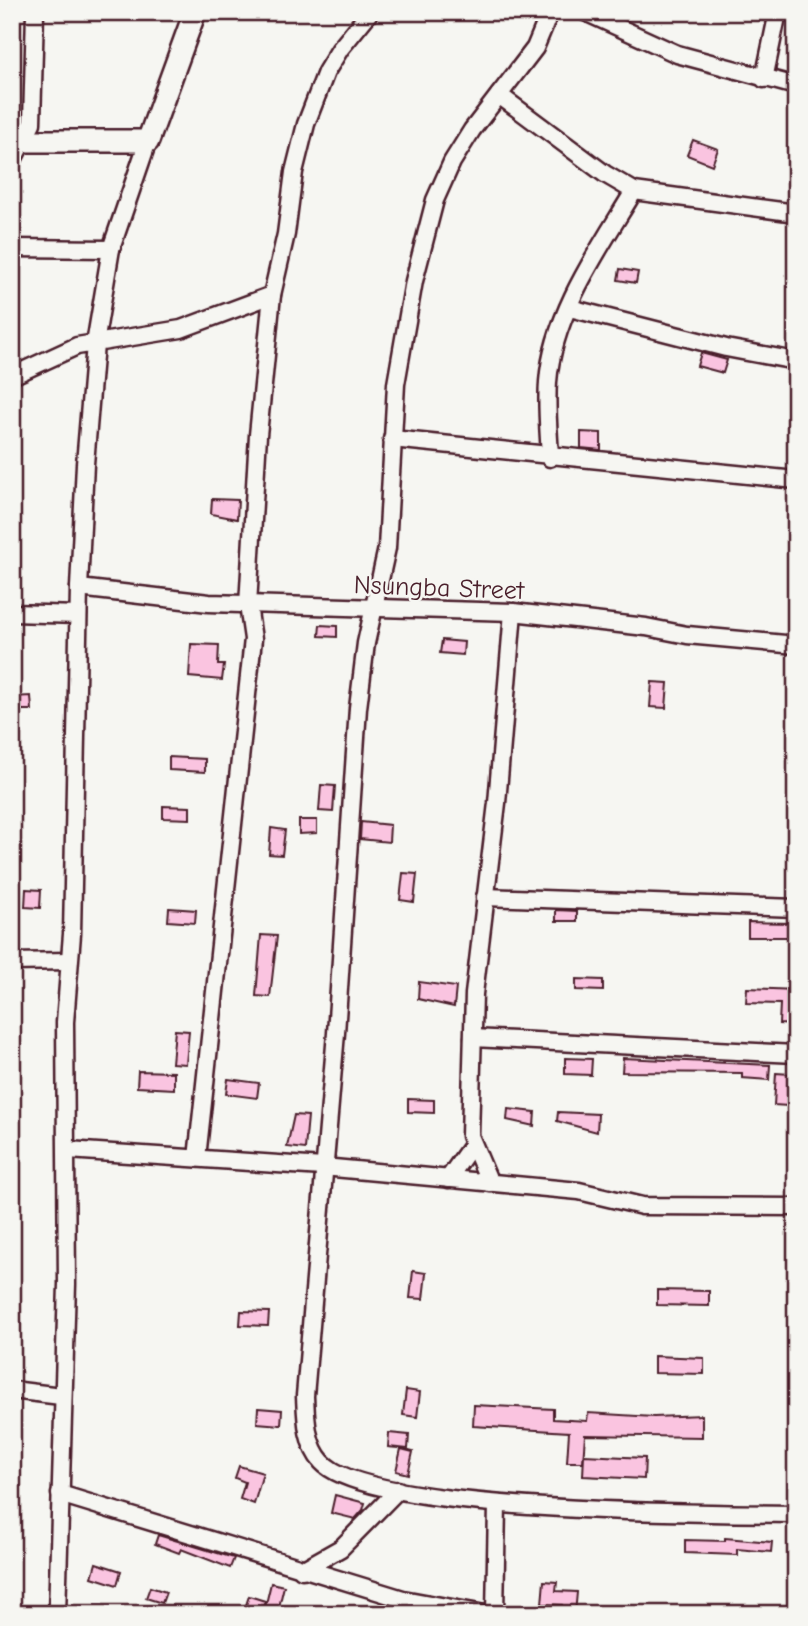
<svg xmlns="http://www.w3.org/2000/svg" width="808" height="1626" font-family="'Comic Neue',sans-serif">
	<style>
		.building { fill: #fac4e0; stroke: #4a1f2b; stroke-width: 2 }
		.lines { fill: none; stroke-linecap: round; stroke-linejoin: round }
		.street-casing { stroke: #4a1f2b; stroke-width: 21 }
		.secondary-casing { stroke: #4a1f2b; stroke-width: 26 }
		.street { stroke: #f6f6f2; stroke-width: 16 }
		.secondary { stroke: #f6f6f2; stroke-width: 21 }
		.labels { text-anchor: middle; stroke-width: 5; stroke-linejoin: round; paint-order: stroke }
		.street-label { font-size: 26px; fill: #4a1f2b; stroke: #f6f6f2 }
	</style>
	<rect width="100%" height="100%" fill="#f6f6f2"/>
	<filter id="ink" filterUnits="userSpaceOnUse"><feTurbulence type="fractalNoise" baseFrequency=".0143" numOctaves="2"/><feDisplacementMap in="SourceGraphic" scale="14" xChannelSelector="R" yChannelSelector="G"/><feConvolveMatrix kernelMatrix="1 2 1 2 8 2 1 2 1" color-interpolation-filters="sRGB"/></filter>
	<g filter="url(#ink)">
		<g class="building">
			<polygon points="693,140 718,149 712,165 687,155"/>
			<polygon points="620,269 638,272 636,283 618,280"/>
			<polygon points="701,353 727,360 723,373 697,366"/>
			<polygon points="581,432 601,433 601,450 581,448"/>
			<polygon points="212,499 238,500 237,519 211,514"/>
			<polygon points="320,625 337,626 337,637 319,636"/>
			<polygon points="442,640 464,642 463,655 440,653"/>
			<polygon points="191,644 219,645 218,665 224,665 222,680 189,677"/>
			<polygon points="652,682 668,683 666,708 650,707"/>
			<polygon points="31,696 32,710 12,710 12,697"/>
			<polygon points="169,757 205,759 205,772 169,770"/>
			<polygon points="321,785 335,786 333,812 319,811"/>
			<polygon points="163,806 190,807 190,819 163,818"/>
			<polygon points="299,820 317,820 317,833 299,834"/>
			<polygon points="361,822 390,825 389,842 360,839"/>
			<polygon points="271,828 285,830 282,855 269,854"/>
			<polygon points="403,873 417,874 414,902 400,900"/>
			<polygon points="26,889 41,890 40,908 25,907"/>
			<polygon points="169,908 196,910 195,923 168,921"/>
			<polygon points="556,910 577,911 577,921 556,921"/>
			<polygon points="748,922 792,923 792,937 748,937"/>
			<polygon points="261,935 277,936 270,997 256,996"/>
			<polygon points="576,979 603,980 603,991 576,990"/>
			<polygon points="419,982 456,987 454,1007 418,999"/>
			<polygon points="747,988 796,990 794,1025 779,1024 780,1004 746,1003"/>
			<polygon points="175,1030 189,1031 186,1064 172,1063"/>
			<polygon points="565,1058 592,1059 591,1075 565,1074"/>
			<polygon points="623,1058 770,1065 769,1080 742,1078 742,1073 622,1072"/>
			<polygon points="138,1071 174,1072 174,1089 137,1087"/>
			<polygon points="776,1073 790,1074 788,1106 774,1105"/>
			<polygon points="228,1079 259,1083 257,1098 226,1094"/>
			<polygon points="408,1099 434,1100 434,1113 408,1112"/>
			<polygon points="508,1109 535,1112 534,1126 507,1120"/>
			<polygon points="558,1112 598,1114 597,1132 557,1121"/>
			<polygon points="294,1115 308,1116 305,1149 287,1147"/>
			<polygon points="413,1271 426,1273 423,1299 410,1298"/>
			<polygon points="657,1290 709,1291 709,1306 657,1305"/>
			<polygon points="241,1311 269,1312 268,1326 240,1325"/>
			<polygon points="654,1356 704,1358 704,1374 654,1373"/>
			<polygon points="406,1390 420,1392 417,1417 403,1415"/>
			<polygon points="474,1405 553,1409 553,1419 587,1421 588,1413 654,1417 702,1415 702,1437 585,1435 583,1462 567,1462 569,1432 473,1426"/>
			<polygon points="258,1408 282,1410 281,1425 257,1423"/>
			<polygon points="389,1433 409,1435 408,1449 388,1447"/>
			<polygon points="401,1449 413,1452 408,1474 396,1471"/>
			<polygon points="584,1455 645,1458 644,1479 583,1476"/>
			<polygon points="239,1466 263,1473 254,1504 240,1499 245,1482 235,1478"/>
			<polygon points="335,1495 365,1503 363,1510 355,1519 331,1513"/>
			<polygon points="158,1535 234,1558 230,1568 181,1549 179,1553 155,1544"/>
			<polygon points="725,1538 772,1542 771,1552 737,1549 737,1555 685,1553 685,1540 725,1541"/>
			<polygon points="96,1563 121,1571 117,1585 92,1577"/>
			<polygon points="544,1581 557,1582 556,1591 577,1592 575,1614 561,1614 562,1605 542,1604"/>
			<polygon points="271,1583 284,1586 278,1611 265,1608"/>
			<polygon points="150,1587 166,1592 162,1603 146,1598"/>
			<polygon points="249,1596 265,1601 261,1613 245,1608"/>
		</g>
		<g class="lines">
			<g class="street-casing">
				<g id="street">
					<path d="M550,12L535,48L472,130L452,162L435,200L414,281L396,384L387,548L366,643L358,708L336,1033L305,1396C306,1418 306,1444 322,1462C369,1514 715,1513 796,1514"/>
					<polyline points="585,12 677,54 796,86"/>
					<polyline points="764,79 778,12"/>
					<polyline points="499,95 605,174 634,191 796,213"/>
					<polyline points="12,162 32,123 35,12"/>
					<polyline points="12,248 111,249"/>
					<polyline points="570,308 726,348 796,361"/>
					<polyline points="12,376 77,346 181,329 272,295"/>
					<polyline points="392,439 796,480"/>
					<path d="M550,458C549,433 546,407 548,382C553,313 600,248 634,191"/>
					<polyline points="79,588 209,603 513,612 646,627 687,635 796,645"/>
					<polyline points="12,613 78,615"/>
					<polyline points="485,897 796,908"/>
					<polyline points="12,962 68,961"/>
					<polyline points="473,1038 796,1054"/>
					<polyline points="68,1150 323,1167 579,1191 642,1206 796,1207"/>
					<polyline points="197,1158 253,639 248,605 258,435 272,295 286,234 294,172 306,124 326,72 340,49 370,12"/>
					<polyline points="448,1179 472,1145"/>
					<polyline points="490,1183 470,1136 474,994 497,803 513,612"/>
					<polyline points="12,1390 61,1396"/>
					<polyline points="60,1494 403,1599 485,1614"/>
					<polyline points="302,1570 341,1548 398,1490"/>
					<polyline points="57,1614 67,1284 65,1022 72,934 79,588 85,464 95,344 111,249 148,141"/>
					<polyline points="495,1614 497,1505"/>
				</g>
			</g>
			<g class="secondary-casing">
				<polyline id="secondary" points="12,141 148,141 195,12"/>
			</g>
			<use href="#street" class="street"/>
			<use href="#secondary" class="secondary"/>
		</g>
	</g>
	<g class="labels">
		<g class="street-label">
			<text transform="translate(439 587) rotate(2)" y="9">Nsungba Street</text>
		</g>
	</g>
	<rect width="808" height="1626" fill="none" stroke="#f6f6f2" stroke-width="42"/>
	<rect x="21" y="21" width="766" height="1584" fill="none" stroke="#4a1f2b" stroke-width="2.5" filter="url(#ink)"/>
</svg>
